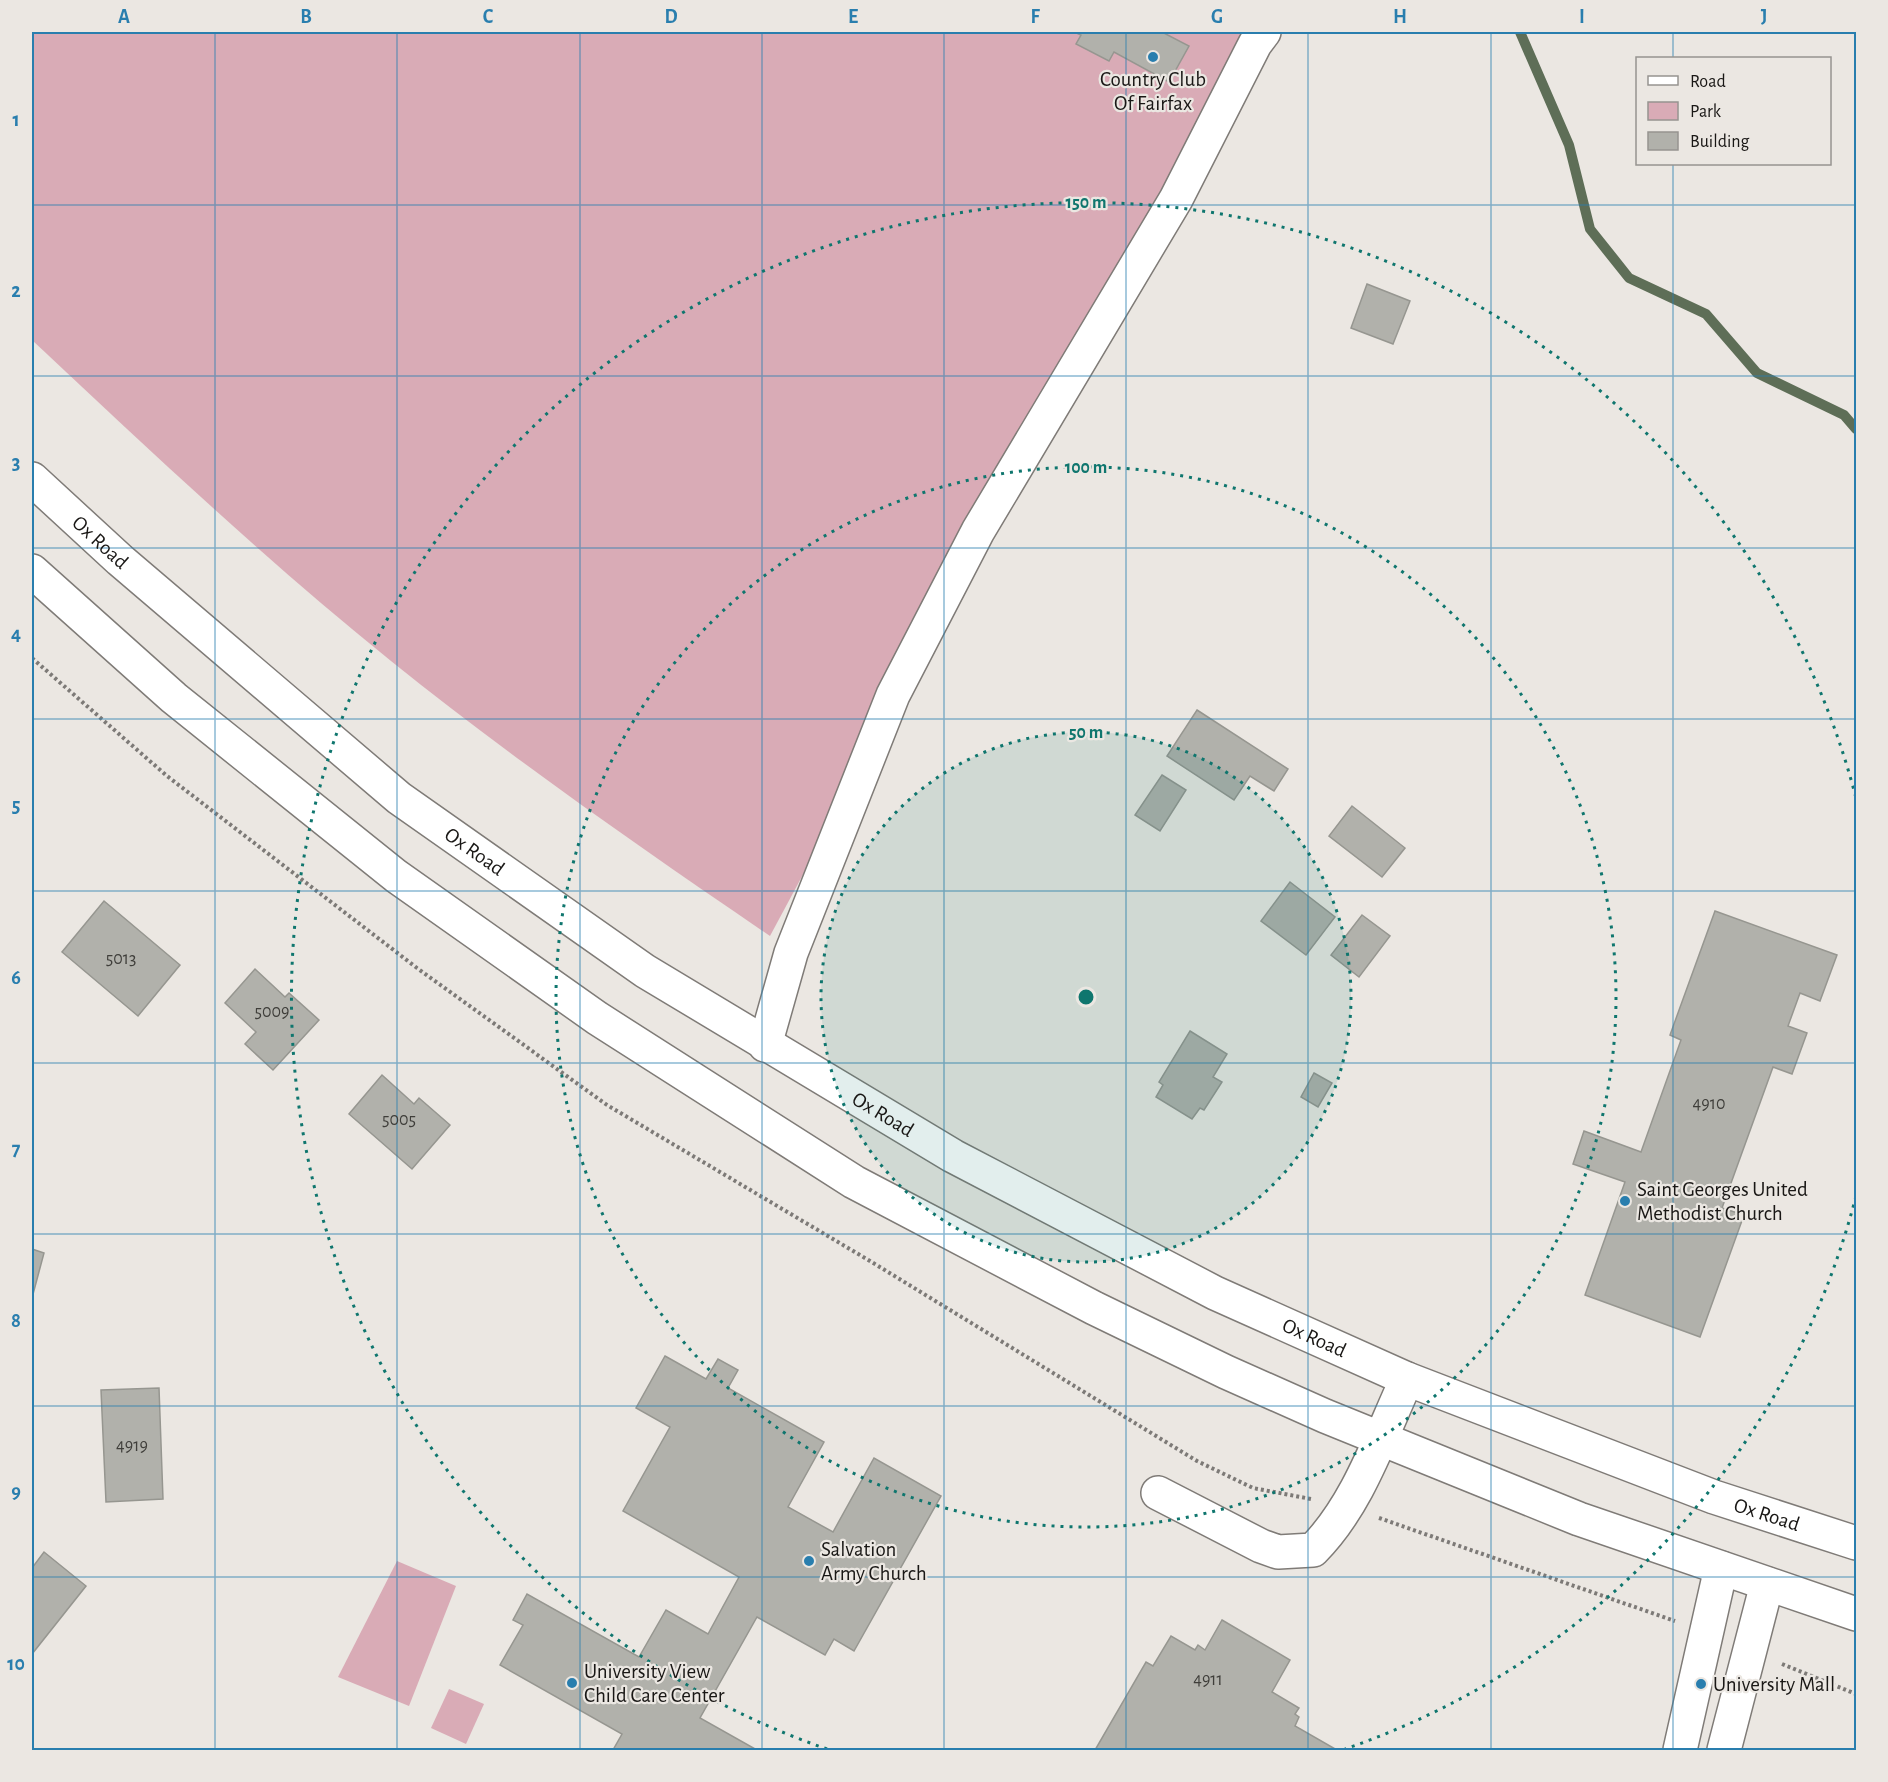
<svg xmlns="http://www.w3.org/2000/svg" width="1888" height="1782" font-family="'Alegreya Sans',sans-serif">
	<style>
		.green { fill: #d9abb6 }
		.lines { fill: none; stroke-linecap: round; stroke-linejoin: round }
		.stream { stroke: #5e6e57; stroke-width: 10 }
		.building { fill: #b1b1ab; stroke: #969690; stroke-width: 1.5 }
		.minor-casing { stroke: #7f7b77; stroke-width: 36 }
		.major-casing { stroke: #7f7b77; stroke-width: 36 }
		.path { stroke: #7d7a77; stroke-width: 4; stroke-dasharray: 3 3; stroke-linecap: butt }
		.minor { stroke: #fff; stroke-width: 33 }
		.major { stroke: #fff; stroke-width: 33 }
		.grid { fill: none; stroke: #297eae; stroke-width: 1.5; stroke-opacity: 0.55 }
		.ring { fill: none; stroke: #0f766e; stroke-width: 3; stroke-dasharray: 3 6 }
		.poi-dot { fill: #297eae; stroke: #ebe7e2; stroke-width: 2 }
		.labels { text-anchor: middle; stroke-width: 4.5; stroke-linejoin: round; paint-order: stroke }
		.number-label { font-size: 18px; fill: #3f3e3a }
		.poi-label { font-size: 21px; fill: #191715; stroke: #ebe7e2; text-anchor: start }
		.street-label { font-size: 21px; fill: #191715; stroke: #ebe7e2 }
		.centre { fill: #0f766e; stroke: #ebe7e2; stroke-width: 3 }
		.ring-label { font-size: 18px; text-anchor: middle; font-weight: bold; fill: #0f766e; stroke: #ebe7e2; stroke-width: 4.5; stroke-linejoin: round; paint-order: stroke }
		.neatline { fill: none; stroke: #297eae; stroke-width: 2 }
		.grid-label { font-size: 20px; text-anchor: middle; font-weight: bold; fill: #297eae }
	</style>
	<rect width="100%" height="100%" fill="#ebe7e2"/>
	<g class="green">
		<path d="M32,32H1255L770,936C641,848 513,759 391,661C266,560 149,450 32,340Z"/>
		<polygon points="397,1561 456,1586 409,1706 338,1677"/>
		<polygon points="449,1689 484,1704 466,1744 431,1728"/>
	</g>
	<g class="lines">
		<polyline class="stream" points="1520,32 1569,145 1590,229 1629,278 1706,314 1757,373 1844,415 1856,429"/>
	</g>
	<g class="building">
		<polygon points="1074,32 1162,32 1189,46 1169,82 1114,52 1109,61 1076,44 1081,35"/>
		<polygon points="1367,284 1410,301 1393,344 1351,328"/>
		<polygon points="1197,710 1288,769 1274,791 1250,776 1234,800 1167,756"/>
		<polygon points="1162,775 1186,790 1160,831 1135,815"/>
		<polygon points="1352,806 1405,848 1382,877 1329,836"/>
		<polygon points="1290,882 1335,917 1306,955 1261,921"/>
		<polygon points="104,901 180,965 138,1016 62,952"/>
		<polygon points="1715,911 1837,955 1820,1001 1800,993 1788,1026 1807,1033 1792,1074 1773,1067 1722,1208 1744,1215 1700,1337 1585,1295 1625,1182 1573,1164 1584,1131 1641,1152 1681,1040 1670,1035"/>
		<polygon points="1362,915 1390,936 1359,977 1331,955"/>
		<polygon points="255,969 285,997 289,993 319,1020 273,1070 245,1044 256,1032 225,1003"/>
		<polygon points="1190,1031 1227,1054 1213,1077 1222,1082 1204,1110 1200,1108 1192,1119 1156,1097 1163,1085 1159,1082"/>
		<polygon points="1314,1073 1332,1083 1318,1107 1301,1097"/>
		<polygon points="382,1075 414,1104 419,1098 450,1125 412,1169 349,1114"/>
		<polygon points="32,1249 44,1253 32,1298"/>
		<polygon points="665,1356 706,1379 718,1359 738,1370 728,1388 824,1442 788,1507 833,1532 874,1458 941,1496 854,1651 834,1639 825,1655 757,1617 700,1718 757,1750 613,1750 622,1734 500,1665 523,1625 513,1620 527,1594 639,1657 666,1610 708,1634 739,1577 623,1511 670,1427 636,1408"/>
		<polygon points="159,1388 163,1499 106,1502 101,1390"/>
		<polygon points="44,1552 86,1586 32,1654 32,1568"/>
		<polygon points="1222,1620 1290,1660 1272,1692 1299,1708 1295,1714 1299,1717 1295,1726 1337,1750 1095,1750 1146,1662 1153,1666 1171,1636 1195,1650 1198,1645 1205,1650"/>
	</g>
	<g class="lines">
		<g class="minor-casing">
			<g id="minor">
				<polyline points="765,1045 791,953 893,695 978,531 1176,199 1255,44 1264,32"/>
				<path d="M1158,1493L1261,1546L1278,1552L1313,1550C1358,1505 1380,1437 1407,1379"/>
				<polyline points="1680,1750 1721,1568"/>
				<polyline points="1724,1750 1767,1584"/>
			</g>
		</g>
		<g class="major-casing">
			<g id="major">
				<path id="s1" d="M32,479L120,560L399,798L645,971L953,1156L1215,1293L1407,1379L1714,1497L1856,1543"/>
				<polyline points="32,571 174,698 396,876 597,1018 854,1182 1094,1308 1226,1372 1325,1416 1579,1519 1856,1614"/>
			</g>
		</g>
		<g class="path">
			<polyline points="32,658 167,776 417,968 607,1105 870,1261 1197,1461 1253,1488 1311,1499"/>
			<polyline points="1379,1518 1675,1621"/>
			<polyline points="1782,1664 1856,1694"/>
		</g>
		<use href="#minor" class="minor"/>
		<use href="#major" class="major"/>
	</g>
	<path class="grid" d="M215,32V1750M397,32V1750M580,32V1750M762,32V1750M944,32V1750M1126,32V1750M1308,32V1750M1491,32V1750M1673,32V58M1673,164V1750M32,205H1856M32,376H1856M32,548H1856M32,719H1856M32,891H1856M32,1063H1856M32,1234H1856M32,1406H1856M32,1577H1856"/>
	<circle cx="1086" cy="997" r="265" fill="#0f766e" fill-opacity=".12"/>
	<g class="ring">
		<circle cx="1086" cy="997" r="265"/>
		<circle cx="1086" cy="997" r="530"/>
		<path d="M1856 1196A795 795 0 0 1 1345 1749M827 1749A795 795 0 1 1 1856 798"/>
	</g>
	<g class="poi-dot">
		<circle cx="1153" cy="57" r="6"/>
		<circle cx="1625" cy="1201" r="6"/>
		<circle cx="809" cy="1561" r="6"/>
		<circle cx="572" cy="1683" r="6"/>
		<circle cx="1701" cy="1684" r="6"/>
	</g>
	<g class="labels">
		<g class="number-label">
			<text x="121" y="964">5013</text>
			<text x="272" y="1017">5009</text>
			<text x="1709" y="1109">4910</text>
			<text x="399" y="1125">5005</text>
			<text x="132" y="1451">4919</text>
			<text x="1208" y="1685">4911</text>
		</g>
		<g class="poi-label">
			<text x="1153" y="86" text-anchor="middle">Country Club<tspan x="1153" dy="24">Of Fairfax</tspan></text>
			<text x="1637" y="1196">Saint Georges United<tspan x="1637" dy="24">Methodist Church</tspan></text>
			<text x="821" y="1556">Salvation<tspan x="821" dy="24">Army Church</tspan></text>
			<text x="584" y="1678">University View<tspan x="584" dy="24">Child Care Center</tspan></text>
			<text x="1713" y="1691">University Mall</text>
		</g>
		<g class="street-label">
			<text dy="7" stroke="none"><textPath href="#s1" startOffset="93">Ox Road</textPath></text>
			<text dy="7" stroke="none"><textPath href="#s1" startOffset="579">Ox Road</textPath></text>
			<text dy="7" stroke="none"><textPath href="#s1" startOffset="1065">Ox Road</textPath></text>
			<text dy="7" stroke="none"><textPath href="#s1" startOffset="1551">Ox Road</textPath></text>
			<text dy="7" stroke="none"><textPath href="#s1" startOffset="2037">Ox Road</textPath></text>
		</g>
	</g>
	<circle cx="1086" cy="997" r="9" class="centre"/>
	<g class="ring-label">
		<text x="1086" y="208">150 m</text>
		<text x="1086" y="473">100 m</text>
		<text x="1086" y="738">50 m</text>
	</g>
	<rect width="1888" height="1782" fill="none" stroke="#ebe7e2" stroke-width="66"/>
	<rect x="1636" y="57" width="195" height="108" fill="#ebe7e2" stroke="#979490" stroke-width="1.5"/>
	<rect x="1648" y="76" width="30" height="9" fill="#ffffff" stroke="#979490" stroke-width="1.5"/>
	<text x="1690" y="87" font-size="18" fill="#191715">Road</text>
	<rect x="1648" y="102" width="30" height="18" fill="#d9abb6" stroke="#979490" stroke-width="1.5"/>
	<text x="1690" y="117" font-size="18" fill="#191715">Park</text>
	<rect x="1648" y="132" width="30" height="18" fill="#b1b1ab" stroke="#979490" stroke-width="1.5"/>
	<text x="1690" y="147" font-size="18" fill="#191715">Building</text>
	<rect x="33" y="33" width="1822" height="1716" class="neatline"/>
	<g class="grid-label">
		<text x="124" y="23">A</text>
		<text x="306" y="23">B</text>
		<text x="488" y="23">C</text>
		<text x="671" y="23">D</text>
		<text x="853" y="23">E</text>
		<text x="1035" y="23">F</text>
		<text x="1217" y="23">G</text>
		<text x="1400" y="23">H</text>
		<text x="1582" y="23">I</text>
		<text x="1764" y="23">J</text>
		<text x="16" y="126">1</text>
		<text x="16" y="297">2</text>
		<text x="16" y="469">3</text>
		<text x="16" y="640">4</text>
		<text x="16" y="812">5</text>
		<text x="16" y="984">6</text>
		<text x="16" y="1155">7</text>
		<text x="16" y="1327">8</text>
		<text x="16" y="1498">9</text>
		<text x="16" y="1670">10</text>
	</g>
</svg>
